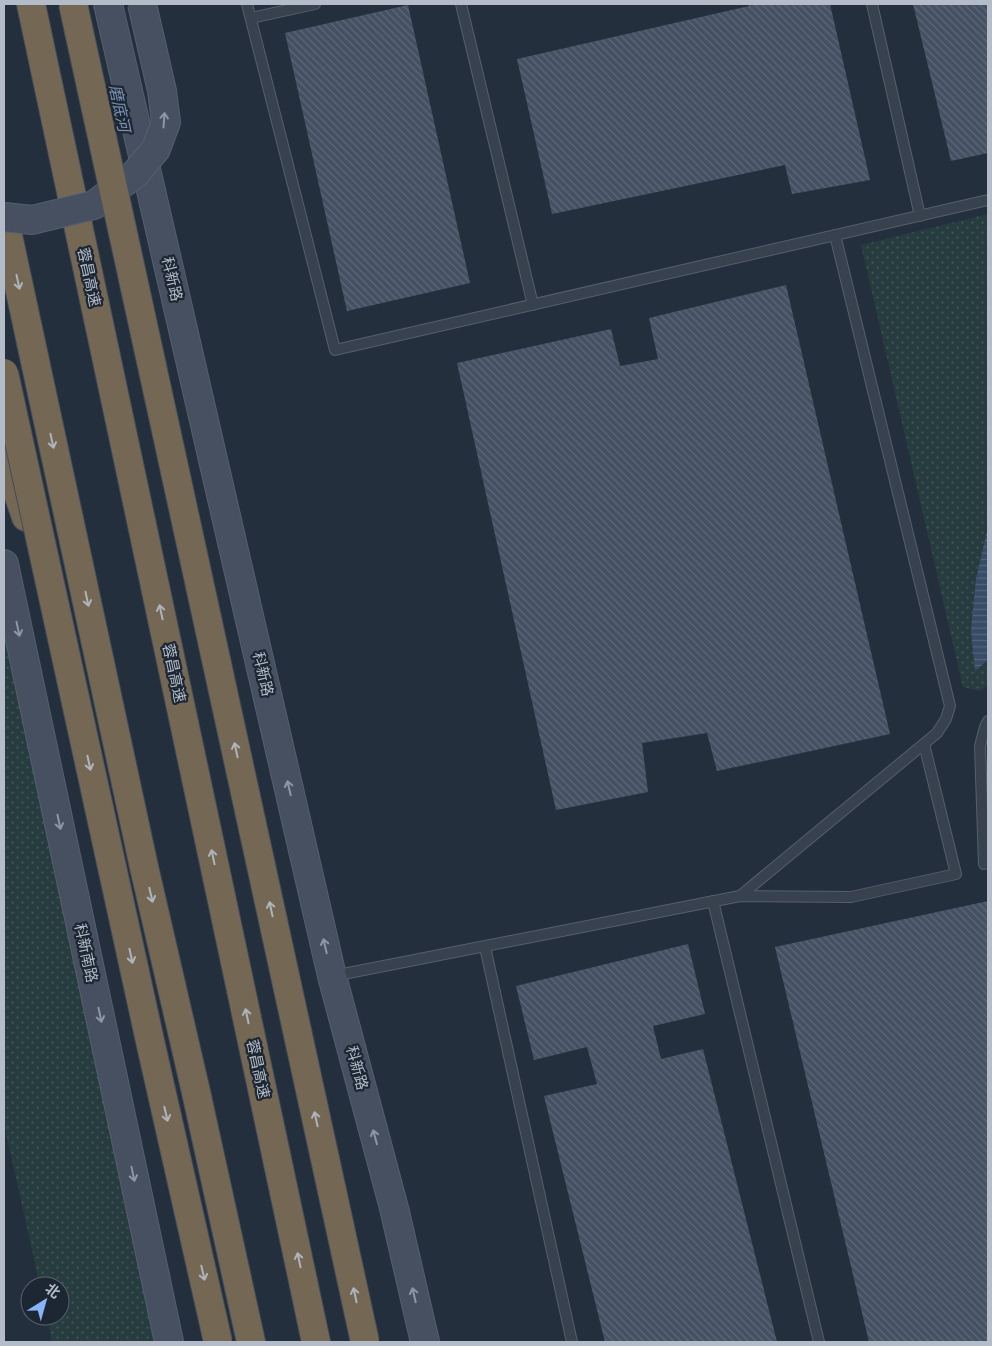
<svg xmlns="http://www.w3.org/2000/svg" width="992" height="1346" font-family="Inter,'Noto Sans SC',sans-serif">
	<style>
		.park { fill: url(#park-dots) }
		.water { fill: url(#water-rules) }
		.building { fill: url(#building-back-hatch) }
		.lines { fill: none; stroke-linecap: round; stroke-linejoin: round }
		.service-casing { stroke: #565f6c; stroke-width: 12 }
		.secondary-casing { stroke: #565f6c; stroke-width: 30 }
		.motorway-casing { stroke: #434c59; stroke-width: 30 }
		.service { stroke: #38414e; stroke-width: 10 }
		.secondary { stroke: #465061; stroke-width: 28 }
		.motorway { stroke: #746855; stroke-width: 28 }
		.secondary-bridge-casing { stroke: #565f6c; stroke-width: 30; stroke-linecap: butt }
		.motorway-bridge-casing { stroke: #434c59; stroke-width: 30; stroke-linecap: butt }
		.secondary-bridge { stroke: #465061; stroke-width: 28 }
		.motorway-bridge { stroke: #746855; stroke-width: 28 }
		.oneway { stroke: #8e96a5 }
		.oneway2 { stroke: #aeb4bd }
		.labels { text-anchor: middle; stroke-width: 4.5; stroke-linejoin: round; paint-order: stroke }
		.street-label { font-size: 15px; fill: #b4bcc9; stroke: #1d2633 }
		.water-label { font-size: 16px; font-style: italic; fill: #7c92b1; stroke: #1d2633 }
	</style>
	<defs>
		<pattern id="park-dots" width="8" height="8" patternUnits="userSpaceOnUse" patternTransform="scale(1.25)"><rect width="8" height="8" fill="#263c3f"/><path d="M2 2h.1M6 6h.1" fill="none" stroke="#435659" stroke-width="1.8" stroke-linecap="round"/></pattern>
		<pattern id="water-rules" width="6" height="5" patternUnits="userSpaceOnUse" patternTransform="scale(1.25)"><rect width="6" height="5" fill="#394c67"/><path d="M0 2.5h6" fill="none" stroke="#53647b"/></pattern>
		<pattern id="building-back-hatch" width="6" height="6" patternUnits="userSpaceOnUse" patternTransform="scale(1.25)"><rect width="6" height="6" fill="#455162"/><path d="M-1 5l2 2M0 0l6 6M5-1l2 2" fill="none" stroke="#5d6877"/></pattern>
	</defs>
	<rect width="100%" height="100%" fill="#242f3e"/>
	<g class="park">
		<polygon points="988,214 988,685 981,691 963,687 861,245"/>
		<polygon points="4,620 92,1034 154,1342 52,1342 47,1316 60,1316 60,1286 40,1286 4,1124"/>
	</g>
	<polygon class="water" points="988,527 988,660 975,671 971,630 976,579"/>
	<g class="building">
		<polygon points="749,4 830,4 870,180 792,194 785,165 552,214 517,59 749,6"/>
		<polygon points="913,4 988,4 988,153 951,161"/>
		<polygon points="408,5 470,283 347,311 285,33"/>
		<polygon points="786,285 890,734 717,771 707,733 642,743 648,792 556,810 457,363 611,329 620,366 658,359 649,318"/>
		<polygon points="988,901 988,1342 869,1342 775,947"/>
		<polygon points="688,944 705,1014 653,1026 661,1059 703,1049 777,1342 605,1342 544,1096 597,1084 587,1047 534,1060 516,986"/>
	</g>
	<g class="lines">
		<g class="service-casing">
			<g id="service">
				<polyline points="247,4 335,350 988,200"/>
				<polyline points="461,4 533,305"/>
				<polyline points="872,4 920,216"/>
				<polyline points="251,18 315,4"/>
				<polyline points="984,864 980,746 985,727 988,721"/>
				<polyline points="740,896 937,733 946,719 950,706 835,235"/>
				<polyline points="713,901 819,1342"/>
				<polyline points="485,947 572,1342"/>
				<polyline points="333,976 740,896 851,897 956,874 924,744"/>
			</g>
		</g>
		<g class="secondary-casing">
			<g id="secondary">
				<polyline points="108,4 332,976 394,1208 425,1342"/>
				<polyline points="4,564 169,1342"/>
			</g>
		</g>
		<g class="motorway-casing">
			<g id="motorway">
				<polyline points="31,4 316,1342"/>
				<polyline points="4,217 144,867 196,1092 251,1342"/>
				<polyline points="4,452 26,517"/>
			</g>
		</g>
		<use href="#service" class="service"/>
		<use href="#secondary" class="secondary"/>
		<use href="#motorway" class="motorway"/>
		<g class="secondary-bridge-casing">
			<polyline id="secondary-bridge" points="4,217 32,220 94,205 135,174 156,149 166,122 162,91 142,4"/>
		</g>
		<g class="motorway-bridge-casing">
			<g id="motorway-bridge">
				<polyline points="73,4 365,1342"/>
				<polyline points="4,373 150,1041 218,1342"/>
			</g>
		</g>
		<use href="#secondary-bridge" class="secondary-bridge"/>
		<use href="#motorway-bridge" class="motorway-bridge"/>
	</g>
	<defs><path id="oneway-shaft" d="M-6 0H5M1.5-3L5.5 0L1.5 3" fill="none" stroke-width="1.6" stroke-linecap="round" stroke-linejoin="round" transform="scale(1.25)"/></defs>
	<g class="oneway">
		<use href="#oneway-shaft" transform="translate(164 120) rotate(-86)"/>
		<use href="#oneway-shaft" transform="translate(18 629) rotate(78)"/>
		<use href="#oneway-shaft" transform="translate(289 788) rotate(-103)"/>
		<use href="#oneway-shaft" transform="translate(59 822) rotate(78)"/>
		<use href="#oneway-shaft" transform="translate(325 946) rotate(-103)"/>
		<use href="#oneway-shaft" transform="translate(100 1015) rotate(78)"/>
		<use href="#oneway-shaft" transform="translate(375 1137) rotate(-105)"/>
		<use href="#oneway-shaft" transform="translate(133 1174) rotate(78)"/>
		<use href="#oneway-shaft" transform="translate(414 1295) rotate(-103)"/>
	</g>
	<g class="oneway2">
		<use href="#oneway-shaft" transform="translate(18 282) rotate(78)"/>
		<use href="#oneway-shaft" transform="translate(52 441) rotate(78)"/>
		<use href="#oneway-shaft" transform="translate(87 599) rotate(78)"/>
		<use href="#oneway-shaft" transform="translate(161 612) rotate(-102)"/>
		<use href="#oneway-shaft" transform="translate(236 750) rotate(-102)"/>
		<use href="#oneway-shaft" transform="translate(89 763) rotate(78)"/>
		<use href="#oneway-shaft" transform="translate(213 857) rotate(-102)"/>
		<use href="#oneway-shaft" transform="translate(151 895) rotate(77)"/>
		<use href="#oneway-shaft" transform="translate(271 909) rotate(-102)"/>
		<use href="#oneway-shaft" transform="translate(131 956) rotate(78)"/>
		<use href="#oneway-shaft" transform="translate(247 1016) rotate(-102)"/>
		<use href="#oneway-shaft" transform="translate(166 1114) rotate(77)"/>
		<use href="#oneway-shaft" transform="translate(316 1119) rotate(-102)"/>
		<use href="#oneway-shaft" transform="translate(299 1260) rotate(-102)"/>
		<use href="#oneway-shaft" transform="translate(203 1273) rotate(77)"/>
		<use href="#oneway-shaft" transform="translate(355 1295) rotate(-102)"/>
	</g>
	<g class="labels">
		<g class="street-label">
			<text transform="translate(89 277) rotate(78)" y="5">蓉昌高速</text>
			<text transform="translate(172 279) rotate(77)" y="5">科新路</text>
			<text transform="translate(174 673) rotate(78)" y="5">蓉昌高速</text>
			<text transform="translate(263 674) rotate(77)" y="5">科新路</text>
			<text transform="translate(86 953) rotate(78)" y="5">科新南路</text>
			<text transform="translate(357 1068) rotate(75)" y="5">科新路</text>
			<text transform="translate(258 1069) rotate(78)" y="5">蓉昌高速</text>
		</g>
		<g class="water-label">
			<text transform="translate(120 108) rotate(78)" y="6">磨底河</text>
		</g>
	</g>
	<rect width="992" height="1346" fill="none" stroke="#b4bcc9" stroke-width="10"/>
	<g transform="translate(45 1301) rotate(37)"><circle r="24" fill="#1d2633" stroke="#59626f"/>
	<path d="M0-4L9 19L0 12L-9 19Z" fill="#8ab4f8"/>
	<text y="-8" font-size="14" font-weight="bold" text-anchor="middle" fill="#b4bcc9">北</text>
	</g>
</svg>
